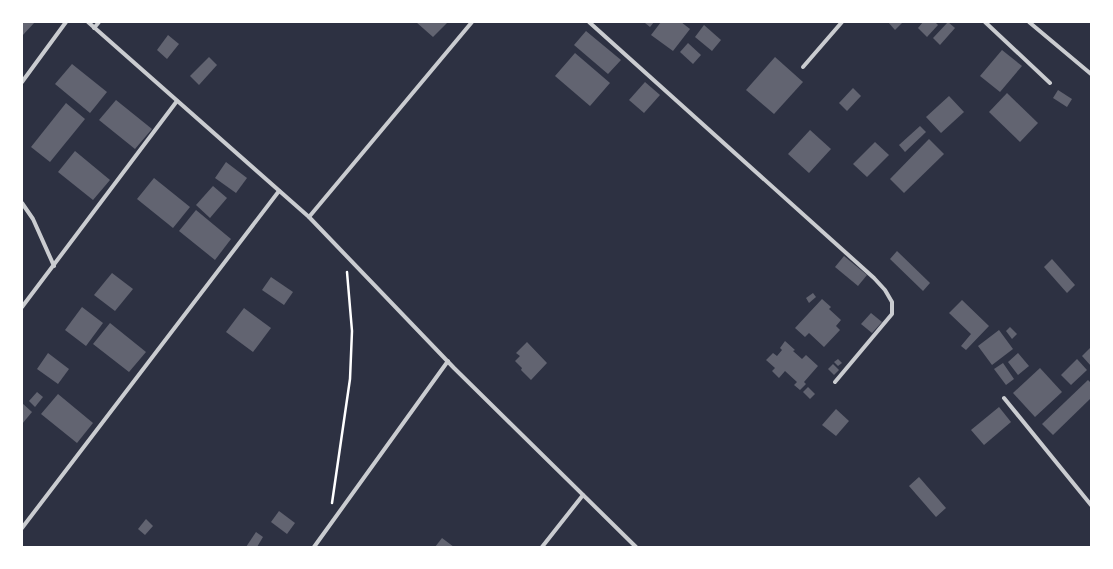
<svg xmlns="http://www.w3.org/2000/svg" width="1113" height="569" font-family="'Nunito Sans',sans-serif">
	<style>
		.building { fill: #626471 }
		.lines { fill: none; stroke-linecap: round; stroke-linejoin: round }
		.path { stroke: #fff; stroke-width: 2.5 }
		.minor { stroke: #caccd0; stroke-width: 4 }
	</style>
	<rect width="100%" height="100%" fill="#2d3142"/>
	<g class="building">
		<polygon points="22,22 35,22 22,36"/>
		<polygon points="416,22 448,22 433,37"/>
		<polygon points="646,22 654,22 650,27 645,23"/>
		<polygon points="661,22 681,22 690,29 673,51 651,35"/>
		<polygon points="888,22 903,22 895,30"/>
		<polygon points="923,22 935,22 938,25 927,37 918,28"/>
		<polygon points="948,22 955,28 940,45 933,38"/>
		<polygon points="704,25 721,40 712,51 695,37"/>
		<polygon points="586,31 621,60 608,74 574,45"/>
		<polygon points="168,35 179,44 167,59 157,50"/>
		<polygon points="688,43 701,55 693,64 680,52"/>
		<polygon points="1002,50 1022,66 1000,92 980,76"/>
		<polygon points="575,53 610,83 590,106 555,76"/>
		<polygon points="209,57 217,65 199,85 190,76"/>
		<polygon points="775,57 803,82 774,114 746,90"/>
		<polygon points="72,64 107,92 90,113 55,84"/>
		<polygon points="645,82 660,95 644,113 629,100"/>
		<polygon points="853,88 861,96 847,111 839,103"/>
		<polygon points="1058,90 1072,99 1067,107 1053,98"/>
		<polygon points="1007,93 1038,123 1020,142 989,112"/>
		<polygon points="949,96 964,112 941,133 926,117"/>
		<polygon points="116,100 152,129 135,149 99,120"/>
		<polygon points="66,103 85,119 50,162 31,147"/>
		<polygon points="920,126 926,132 905,152 899,145"/>
		<polygon points="810,130 831,149 809,173 788,154"/>
		<polygon points="929,139 944,154 904,193 890,179"/>
		<polygon points="875,142 889,155 867,177 853,164"/>
		<polygon points="75,151 110,180 93,200 58,172"/>
		<polygon points="226,162 247,178 236,193 215,178"/>
		<polygon points="154,178 190,207 173,228 137,199"/>
		<polygon points="213,186 227,198 210,218 196,205"/>
		<polygon points="196,210 231,239 215,260 179,231"/>
		<polygon points="897,251 930,283 923,291 890,259"/>
		<polygon points="844,256 867,275 858,286 835,267"/>
		<polygon points="1052,259 1075,285 1067,293 1044,267"/>
		<polygon points="112,273 133,289 115,311 94,295"/>
		<polygon points="271,277 293,292 284,305 262,290"/>
		<polygon points="813,293 816,297 809,303 806,298"/>
		<polygon points="822,299 831,307 829,309 841,320 836,326 840,330 824,347 809,333 805,337 795,328"/>
		<polygon points="962,300 989,326 966,350 961,346 971,334 949,313"/>
		<polygon points="82,307 103,323 86,346 65,330"/>
		<polygon points="244,308 271,328 253,352 226,332"/>
		<polygon points="871,313 882,322 872,333 861,324"/>
		<polygon points="110,323 146,352 129,372 93,344"/>
		<polygon points="1010,327 1017,334 1012,339 1006,331"/>
		<polygon points="999,330 1013,349 992,365 978,346"/>
		<polygon points="785,341 795,350 793,351 802,359 806,355 818,366 804,382 806,384 800,390 794,385 797,382 785,371 779,378 772,371 775,368 766,360 773,353 777,356 782,350 780,348"/>
		<polygon points="527,342 547,363 531,380 521,370 522,368 515,361 520,356 516,353"/>
		<polygon points="1091,347 1091,366 1082,356"/>
		<polygon points="48,353 69,369 58,384 37,369"/>
		<polygon points="1018,353 1029,366 1018,375 1008,362"/>
		<polygon points="838,359 842,363 838,366 834,362"/>
		<polygon points="1077,359 1087,370 1071,385 1061,375"/>
		<polygon points="1003,363 1014,379 1006,385 994,369"/>
		<polygon points="833,364 839,370 834,375 828,369"/>
		<polygon points="1040,368 1062,392 1035,417 1013,393"/>
		<polygon points="1088,380 1091,383 1091,398 1053,435 1042,424"/>
		<polygon points="808,387 815,394 810,399 803,392"/>
		<polygon points="37,392 43,397 35,407 29,401"/>
		<polygon points="58,394 93,423 77,443 41,414"/>
		<polygon points="22,403 32,412 22,424"/>
		<polygon points="999,407 1011,422 984,445 971,430"/>
		<polygon points="836,409 849,421 836,436 822,425"/>
		<polygon points="919,477 946,508 936,517 909,486"/>
		<polygon points="279,511 295,523 287,534 271,522"/>
		<polygon points="146,519 153,526 145,535 138,529"/>
		<polygon points="256,532 263,537 257,547 246,547"/>
		<polygon points="442,538 454,547 435,547"/>
	</g>
	<g class="lines">
		<polyline class="path" points="332,503 350,379 352,331 347,272"/>
		<g class="minor">
			<polyline points="88,22 309,217 454,368 636,547"/>
			<polyline points="589,22 874,278 885,290 892,302 892,314 835,382"/>
			<polyline points="985,22 1050,83"/>
			<polyline points="1029,22 1091,74"/>
			<polyline points="94,28 99,22"/>
			<polyline points="803,67 842,22"/>
			<polyline points="22,82 66,22"/>
			<polyline points="22,203 33,219 54,266"/>
			<polyline points="309,217 472,22"/>
			<polyline points="22,307 177,101"/>
			<polyline points="1004,398 1091,505"/>
			<polyline points="22,528 279,191"/>
			<polyline points="314,547 448,361"/>
			<polyline points="542,547 583,495"/>
		</g>
	</g>
	<rect width="1113" height="569" fill="none" stroke="#ffffff" stroke-width="46"/>
</svg>
